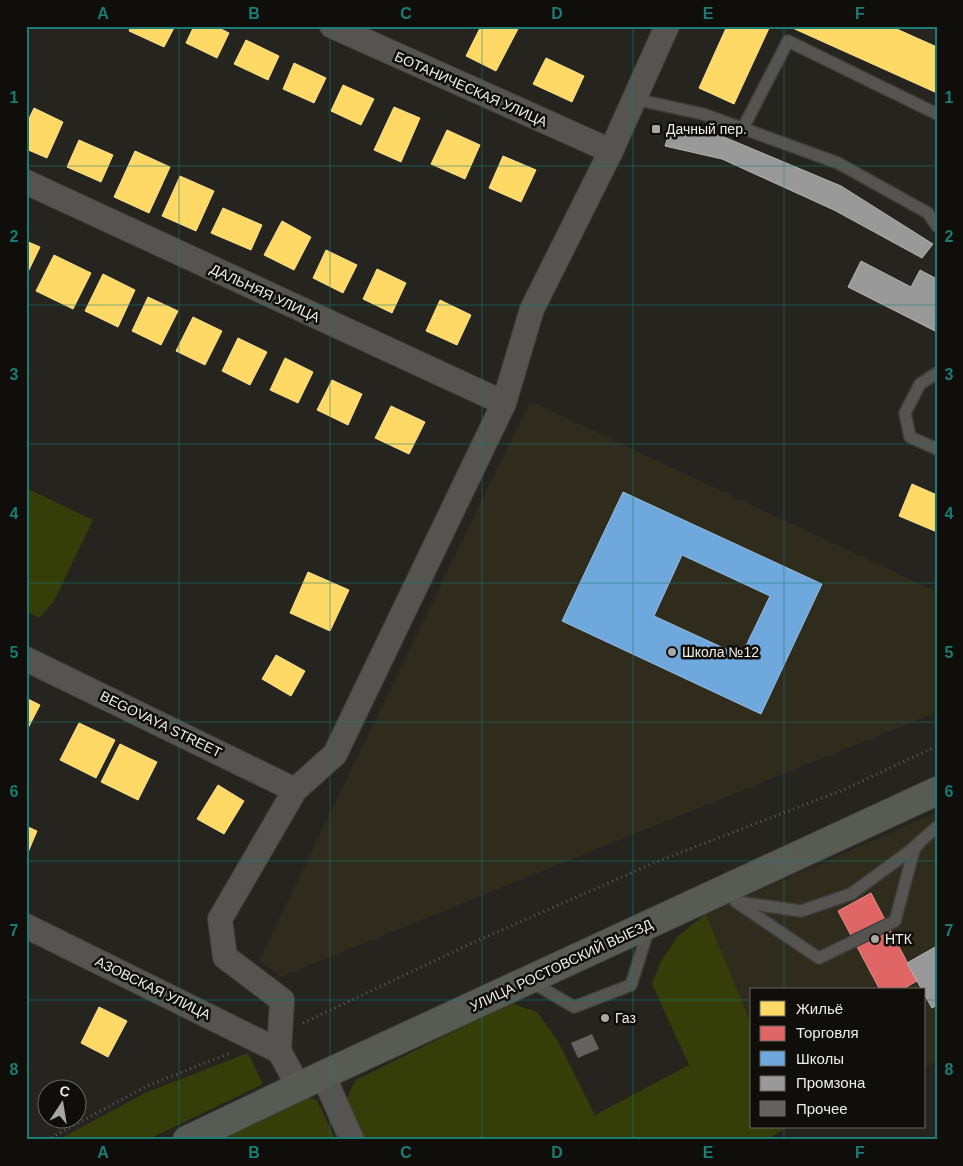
<svg xmlns="http://www.w3.org/2000/svg" width="963" height="1166" font-family="Helvetica,sans-serif">
	<style>
		.built { fill: #2f2b1d }
		.green { fill: #353d09 }
		.homes { fill: #ffd966; stroke: #fadf8d }
		.shops { fill: #e06666; stroke: #e48e8d }
		.schools { fill: #6fa8dc; stroke: #95bddf; fill-rule: evenodd }
		.industry { fill: #999; stroke: #b2b2b0 }
		.building { fill: #64625e }
		.lines { fill: none; stroke-linecap: round; stroke-linejoin: round }
		.lane-casing { stroke: #3f3e39; stroke-width: 14 }
		.street-casing { stroke: #3f3e39; stroke-width: 26 }
		.secondary-casing { stroke: #3f3e39; stroke-width: 30 }
		.path { stroke: #5d5c59; stroke-width: 3; stroke-dasharray: 1 4; stroke-linecap: butt }
		.lane { stroke: #555451; stroke-width: 11 }
		.street { stroke: #555451; stroke-width: 24 }
		.secondary { stroke: #585b54; stroke-width: 28 }
		.grid { fill: none; stroke: #1a7c74; stroke-width: 1; stroke-opacity: 0.55 }
		.poi-dot { fill: #a8a7a1; stroke: #0f0e0b; stroke-width: 2 }
		.labels { text-anchor: middle; stroke-width: 5; stroke-linejoin: round; paint-order: stroke }
		.street-label { font-size: 14px; fill: #eeede7; stroke: #0f0e0b }
		.poi-label { font-size: 14px; fill: #eeede7; stroke: #0f0e0b; text-anchor: start }
		.neatline { fill: none; stroke: #1a7c74; stroke-width: 2 }
		.grid-label { font-size: 16px; text-anchor: middle; font-weight: bold; fill: #1a7c74 }
	</style>
	<rect width="100%" height="100%" fill="#25241f"/>
	<g class="built">
		<polygon points="530,401 937,592 937,712 280,977 259,960"/>
		<polygon points="937,812 937,1062 924,1067 924,990 752,990 752,1026 706,914"/>
	</g>
	<g class="green">
		<polygon points="26,488 93,520 54,601 39,618 26,611"/>
		<path d="M706,914L752,1026V1127H787L766,1140H361C348,1115 340,1107 356,1080L511,1003L537,1012L558,1041L595,1115L689,1065L652,984L661,961L678,936Z"/>
		<polygon points="248,1053 263,1084 147,1140 58,1140 145,1093"/>
		<polygon points="299,1095 317,1100 336,1140 205,1140"/>
	</g>
	<g class="homes">
		<polygon points="131,26 175,26 164,47 129,31"/>
		<polygon points="194,26 215,26 229,33 217,58 186,43"/>
		<polygon points="481,26 519,27 496,71 466,56"/>
		<polygon points="727,26 770,26 734,104 699,88"/>
		<polygon points="788,26 890,26 937,47 937,93"/>
		<polygon points="246,40 279,56 268,80 234,64"/>
		<polygon points="546,58 584,76 572,102 533,84"/>
		<polygon points="294,63 326,78 314,103 283,89"/>
		<polygon points="343,85 374,99 361,125 331,111"/>
		<polygon points="394,107 420,118 401,162 374,150"/>
		<polygon points="34,108 63,122 47,158 26,149 26,125"/>
		<polygon points="447,130 480,145 465,179 431,164"/>
		<polygon points="79,140 113,155 101,182 67,167"/>
		<polygon points="135,151 170,167 149,213 114,197"/>
		<polygon points="503,156 536,170 521,202 489,188"/>
		<polygon points="180,176 214,191 196,231 162,216"/>
		<polygon points="223,208 262,225 251,250 211,233"/>
		<polygon points="282,221 311,237 294,270 264,255"/>
		<polygon points="26,241 40,247 26,276"/>
		<polygon points="326,250 357,265 343,293 313,278"/>
		<polygon points="54,255 91,273 73,309 36,291"/>
		<polygon points="377,269 406,283 392,313 363,299"/>
		<polygon points="103,274 135,290 118,327 85,311"/>
		<polygon points="148,297 178,311 161,345 132,331"/>
		<polygon points="440,300 471,315 457,345 426,331"/>
		<polygon points="193,317 222,331 205,365 176,351"/>
		<polygon points="238,338 267,352 250,385 222,371"/>
		<polygon points="285,358 313,372 298,403 270,390"/>
		<polygon points="332,380 362,394 348,425 317,410"/>
		<polygon points="391,406 425,422 409,454 375,438"/>
		<polygon points="912,484 937,495 937,532 899,516"/>
		<polygon points="308,572 349,590 330,631 290,613"/>
		<polygon points="276,655 305,671 291,696 262,679"/>
		<polygon points="26,698 40,705 26,732"/>
		<polygon points="79,723 115,740 96,778 60,760"/>
		<polygon points="120,744 157,762 138,800 101,782"/>
		<polygon points="218,785 244,801 224,834 197,819"/>
		<polygon points="26,826 37,831 26,857"/>
		<polygon points="99,1007 127,1021 108,1057 81,1043"/>
	</g>
	<polygon class="shops" points="871,893 917,981 901,990 880,990 838,911"/>
	<path class="schools" d="M623,492L822,584L761,714L562,621ZM682,555L770,596L741,656L654,616Z"/>
	<g class="industry">
		<polygon points="672,124 724,137 841,186 933,244 922,258 834,210 722,159 665,146"/>
		<polygon points="861,261 911,287 920,270 937,279 937,332 848,287"/>
		<polygon points="937,946 937,1005 932,1008 924,994 924,990 922,990 907,963"/>
	</g>
	<polygon class="building" points="592,1034 599,1049 578,1058 571,1043"/>
	<g class="lines">
		<g class="lane-casing">
			<g id="lane">
				<polyline points="634,99 703,114 838,163 928,213 937,226"/>
				<polyline points="743,128 788,41 937,114"/>
				<polyline points="937,373 920,384 905,413 910,437 937,449"/>
				<polyline points="736,902 819,958 895,921 915,846 937,827"/>
				<polyline points="738,902 801,911 851,894 918,845"/>
				<polyline points="530,981 574,1007 631,985 649,928"/>
			</g>
		</g>
		<g class="street-casing">
			<g id="street">
				<polyline points="332,26 611,151"/>
				<polyline points="26,182 504,403"/>
				<polyline points="26,659 295,790"/>
				<polyline points="26,926 279,1051"/>
				<polyline points="323,1075 352,1140"/>
				<polyline points="299,1087 279,1051 282,1000 225,957 220,919 295,790 335,754 504,403 532,309 611,151 667,26"/>
			</g>
		</g>
		<g class="secondary-casing">
			<polyline id="secondary" points="187,1140 323,1075 937,791"/>
		</g>
		<g class="path">
			<polyline points="303,1023 470,944 656,862 843,790 937,746"/>
			<polyline points="47,1140 147,1086 230,1053"/>
		</g>
		<use href="#lane" class="lane"/>
		<use href="#street" class="street"/>
		<use href="#secondary" class="secondary"/>
	</g>
	<path class="grid" d="M179,26V1140M330,26V1140M482,26V1140M633,26V1140M784,26V990M26,166H937M26,305H937M26,444H937M26,583H937M26,722H937M26,861H937M26,1000H752M924,1000H937M784,1127V1140"/>
	<g class="poi-dot">
		<rect x="651" y="124" width="10" height="10" rx="2.5"/>
		<circle cx="672" cy="652" r="5"/>
		<circle cx="875" cy="939" r="5"/>
		<circle cx="605" cy="1018" r="5"/>
	</g>
	<g class="labels">
		<g class="street-label">
			<text transform="translate(471 89) rotate(24)" y="5">БОТАНИЧЕСКАЯ УЛИЦА</text>
			<text transform="translate(265 293) rotate(25)" y="5">ДАЛЬНЯЯ УЛИЦА</text>
			<text transform="translate(161 724) rotate(26)" y="5">BEGOVAYA STREET</text>
			<text transform="translate(561 965) rotate(-25)" y="5">УЛИЦА РОСТОВСКИЙ ВЫЕЗД</text>
			<text transform="translate(153 988) rotate(26)" y="5">АЗОВСКАЯ УЛИЦА</text>
		</g>
		<g class="poi-label">
			<text x="666" y="134">Дачный пер.</text>
			<text x="682" y="657">Школа №12</text>
			<text x="885" y="944">НТК</text>
			<text x="615" y="1023">Газ</text>
		</g>
	</g>
	<rect width="963" height="1166" fill="none" stroke="#0f0e0b" stroke-width="55"/>
	<rect x="750" y="988" width="175" height="140" fill="#0f0e0b" stroke="#686763"/>
	<rect x="760" y="1001" width="25" height="15" fill="#ffd966" stroke="#686763"/>
	<text x="796" y="1014" font-size="15" fill="#eeede7">Жильё</text>
	<rect x="760" y="1026" width="25" height="15" fill="#e06666" stroke="#686763"/>
	<text x="796" y="1038" font-size="15" fill="#eeede7">Торговля</text>
	<rect x="760" y="1051" width="25" height="15" fill="#6fa8dc" stroke="#686763"/>
	<text x="796" y="1064" font-size="15" fill="#eeede7">Школы</text>
	<rect x="760" y="1076" width="25" height="15" fill="#999999" stroke="#686763"/>
	<text x="796" y="1088" font-size="15" fill="#eeede7">Промзона</text>
	<rect x="760" y="1101" width="25" height="15" fill="#64625e" stroke="#686763"/>
	<text x="796" y="1114" font-size="15" fill="#eeede7">Прочее</text>
	<g transform="translate(62 1104) rotate(12)"><circle r="24" fill="#0f0e0b" stroke="#686763"/>
	<path d="M0-4L9 19L0 12L-9 19Z" fill="#a8a7a1"/>
	<text y="-8" font-size="14" font-weight="bold" text-anchor="middle" fill="#eeede7">С</text>
	</g>
	<rect x="28" y="28" width="908" height="1110" class="neatline"/>
	<g class="grid-label">
		<text x="103" y="19">A</text>
		<text x="254" y="19">B</text>
		<text x="406" y="19">C</text>
		<text x="557" y="19">D</text>
		<text x="708" y="19">E</text>
		<text x="860" y="19">F</text>
		<text x="14" y="103">1</text>
		<text x="949" y="103">1</text>
		<text x="14" y="242">2</text>
		<text x="949" y="242">2</text>
		<text x="14" y="380">3</text>
		<text x="949" y="380">3</text>
		<text x="14" y="519">4</text>
		<text x="949" y="519">4</text>
		<text x="14" y="658">5</text>
		<text x="949" y="658">5</text>
		<text x="14" y="797">6</text>
		<text x="949" y="797">6</text>
		<text x="14" y="936">7</text>
		<text x="949" y="936">7</text>
		<text x="14" y="1075">8</text>
		<text x="949" y="1075">8</text>
		<text x="103" y="1158">A</text>
		<text x="254" y="1158">B</text>
		<text x="406" y="1158">C</text>
		<text x="557" y="1158">D</text>
		<text x="708" y="1158">E</text>
		<text x="860" y="1158">F</text>
	</g>
</svg>
